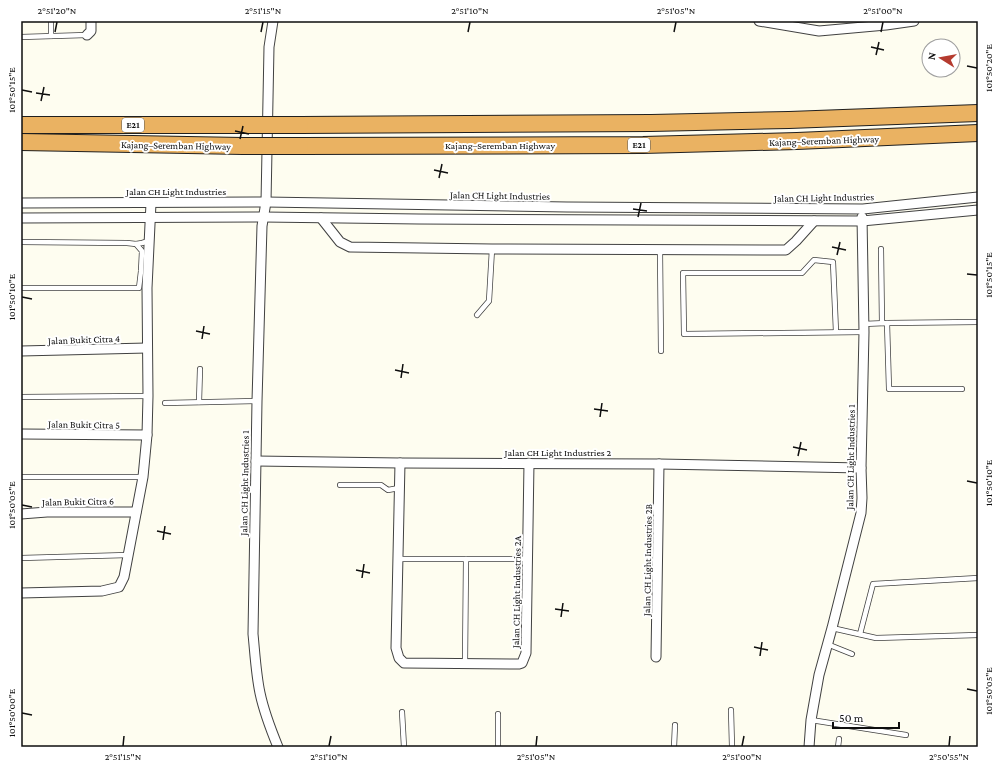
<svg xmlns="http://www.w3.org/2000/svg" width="999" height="768" font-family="'Crimson Pro',serif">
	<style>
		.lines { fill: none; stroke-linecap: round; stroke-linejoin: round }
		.lane-casing { stroke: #414141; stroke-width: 6 }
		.street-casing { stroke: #414141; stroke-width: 11 }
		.highway-casing { stroke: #1f1f1f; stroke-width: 18 }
		.lane { stroke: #fff; stroke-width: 4.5 }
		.street { stroke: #fff; stroke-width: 9 }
		.highway { stroke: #eab262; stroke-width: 16 }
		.highway-bridge-casing { stroke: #1f1f1f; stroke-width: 18; stroke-linecap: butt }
		.highway-bridge { stroke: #eab262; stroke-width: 16 }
		.ticks { fill: none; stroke: #0e0e0e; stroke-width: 1.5 }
		.labels { text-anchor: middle; stroke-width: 4; stroke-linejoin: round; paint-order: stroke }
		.shield { fill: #fff; stroke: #565656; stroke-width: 1 }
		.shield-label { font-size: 9px; font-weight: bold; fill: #0e0e0e }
		.street-label { font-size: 10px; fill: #0e0e0e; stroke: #fff }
		.neatline { fill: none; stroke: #0e0e0e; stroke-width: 1.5 }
		.ticks-label { font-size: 10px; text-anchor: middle; fill: #0e0e0e }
	</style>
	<rect width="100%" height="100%" fill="#fefdf0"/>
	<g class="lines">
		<g class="lane-casing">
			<g id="lane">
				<polyline points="51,36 51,21"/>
				<polyline points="21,37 87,35"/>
				<polyline points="21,242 127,243 136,244 142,251 141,271 139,288 21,288"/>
				<polyline points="136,244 142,243 149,241"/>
				<polyline points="881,249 882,323"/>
				<polyline points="660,250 661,351"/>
				<polyline points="477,315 489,301 492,249"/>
				<polyline points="887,323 978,322"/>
				<polyline points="863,324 887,323 889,389 962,389"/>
				<polyline points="836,332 833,262 814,260 802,273 683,273 684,334 864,332"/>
				<polyline points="21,397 148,396"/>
				<polyline points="199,402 200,369"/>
				<polyline points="165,403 257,401"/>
				<polyline points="21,477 143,477"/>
				<polyline points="340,485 381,485 388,490 399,488"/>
				<polyline points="21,558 128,555"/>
				<polyline points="397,559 527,559"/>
				<polyline points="832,628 876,638 978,635"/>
				<polyline points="860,634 873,584 978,578"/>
				<polyline points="827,644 852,654"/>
				<polyline points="465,664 466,559"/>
				<polyline points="731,710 732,747"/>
				<polyline points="402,712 404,747"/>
				<polyline points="811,720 906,735"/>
				<polyline points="498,747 498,714"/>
				<polyline points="674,747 675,725"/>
				<polyline points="838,747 839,739"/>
			</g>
		</g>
		<g class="street-casing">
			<g id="street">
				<path d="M273,21L269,47L266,202L262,226L257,401L253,634C255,654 256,674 260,693C264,712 271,730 278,747"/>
				<polyline points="759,21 819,31 886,25 914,21"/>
				<polyline points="87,35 91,31 91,21"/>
				<polyline points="21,203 266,202 567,207 863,209 978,197"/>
				<polyline points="21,218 263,217 419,219 862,221 978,210"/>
				<polyline points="321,218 340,242 350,247 492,249 786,250 796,241 814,221"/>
				<polyline points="21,351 147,348"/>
				<polyline points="21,434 147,435"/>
				<polyline points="256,461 400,463 659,464 861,468"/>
				<polyline points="400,463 396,648 399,658 404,663 519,664 522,663 526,653 529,463"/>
				<polyline points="21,514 47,512 136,512"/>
				<polyline points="21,593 102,591 119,587 124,577 143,477 147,435 148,396 147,288 151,203"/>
				<polyline points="656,657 659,464"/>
				<polyline points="809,747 811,720 819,675 832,628 861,513 862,498 861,468 864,332 862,217"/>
			</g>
		</g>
		<g class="highway-casing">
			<g id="highway">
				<polyline points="21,125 244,125"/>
				<polyline points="300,125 651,123 789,120 978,113"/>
				<polyline points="21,142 243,146"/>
				<polyline points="300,146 643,145 797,141 978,133"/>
			</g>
		</g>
		<use href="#lane" class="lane"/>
		<use href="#street" class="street"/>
		<use href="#highway" class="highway"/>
		<g class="highway-bridge-casing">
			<g id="highway-bridge">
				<polyline points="244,125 300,125"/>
				<polyline points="243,146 300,146"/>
			</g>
		</g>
		<use href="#highway-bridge" class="highway-bridge"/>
	</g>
	<path class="ticks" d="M55,32L57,22M261,32L263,22M468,32L470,22M674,32L676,22M881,32L883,22M871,47L884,50M876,55L879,42M967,66L977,68M22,90L32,92M36,93L50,95M41,101L44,87M235,131L249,134M240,139L243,126M434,170L448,173M439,178L442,164M633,209L647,211M638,217L641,203M832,247L846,250M837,255L840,242M967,274L977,275M22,297L32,299M196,331L210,334M202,339L204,326M395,370L409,373M401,378L403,364M594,409L608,411M600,417L602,403M793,447L807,450M798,456L801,442M967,481L977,483M22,505L32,507M157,531L171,534M163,540L165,526M356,570L370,573M362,578L364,564M555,609L569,611M561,617L563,603M754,647L768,650M760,656L762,642M967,689L977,691M22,713L32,715M123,746L124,736M329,746L331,736M536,746L537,736M742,746L744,736M949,746L950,736"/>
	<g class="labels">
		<g class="shield">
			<rect x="122" y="118" width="22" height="14" rx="3"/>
			<rect x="628" y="138" width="22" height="14" rx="3"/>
		</g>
		<g class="shield-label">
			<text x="133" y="128">E21</text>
			<text x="639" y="148">E21</text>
		</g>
		<g class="street-label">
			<text transform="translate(824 140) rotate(-2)" y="4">Kajang–Seremban Highway</text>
			<text transform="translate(176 145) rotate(1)" y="4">Kajang–Seremban Highway</text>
			<text x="500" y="149">Kajang–Seremban Highway</text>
			<text x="176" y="195">Jalan CH Light Industries</text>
			<text transform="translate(500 195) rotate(1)" y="4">Jalan CH Light Industries</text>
			<text transform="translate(824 197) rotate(-1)" y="4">Jalan CH Light Industries</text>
			<text transform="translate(84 339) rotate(-2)" y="4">Jalan Bukit Citra 4</text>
			<text transform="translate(84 424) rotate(1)" y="4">Jalan Bukit Citra 5</text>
			<text x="558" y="456">Jalan CH Light Industries 2</text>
			<text transform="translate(850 457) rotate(-89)" y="4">Jalan CH Light Industries 1</text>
			<text transform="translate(244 483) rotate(-89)" y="4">Jalan CH Light Industries 1</text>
			<text transform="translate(78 501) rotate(-1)" y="4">Jalan Bukit Citra 6</text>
			<text transform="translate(647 560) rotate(-89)" y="4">Jalan CH Light Industries 2B</text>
			<text transform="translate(516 592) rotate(-89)" y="4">Jalan CH Light Industries 2A</text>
		</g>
	</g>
	<rect width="999" height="768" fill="none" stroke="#ffffff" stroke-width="44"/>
	<g transform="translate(941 58) rotate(281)"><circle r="19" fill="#ffffff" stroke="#9f9f9f"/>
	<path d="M0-3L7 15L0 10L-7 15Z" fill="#b53b2f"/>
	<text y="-6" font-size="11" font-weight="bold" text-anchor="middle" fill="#0e0e0e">N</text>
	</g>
	<path d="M833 722v6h66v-6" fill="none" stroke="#0e0e0e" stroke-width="2"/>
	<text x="839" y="722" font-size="12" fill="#0e0e0e" stroke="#ffffff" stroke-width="3" paint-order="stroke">50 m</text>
	<rect x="22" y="22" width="955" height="724" class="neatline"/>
	<g class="ticks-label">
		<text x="57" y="14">2°51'20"N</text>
		<text x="263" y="14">2°51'15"N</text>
		<text x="470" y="14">2°51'10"N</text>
		<text x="676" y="14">2°51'05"N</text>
		<text x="883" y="14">2°51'00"N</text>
		<text transform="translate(988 68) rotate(-90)" y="4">101°50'20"E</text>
		<text transform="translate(11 90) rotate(-90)" y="4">101°50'15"E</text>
		<text transform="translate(988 275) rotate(-90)" y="4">101°50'15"E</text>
		<text transform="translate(11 297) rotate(-90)" y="4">101°50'10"E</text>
		<text transform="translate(988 483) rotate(-90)" y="4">101°50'10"E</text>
		<text transform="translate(11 505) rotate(-90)" y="4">101°50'05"E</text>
		<text transform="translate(988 691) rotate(-90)" y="4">101°50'05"E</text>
		<text transform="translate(11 713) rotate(-90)" y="4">101°50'00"E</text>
		<text x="123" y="760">2°51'15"N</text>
		<text x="329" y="760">2°51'10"N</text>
		<text x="536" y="760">2°51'05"N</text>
		<text x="742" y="760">2°51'00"N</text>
		<text x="949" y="760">2°50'55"N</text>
	</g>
</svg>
